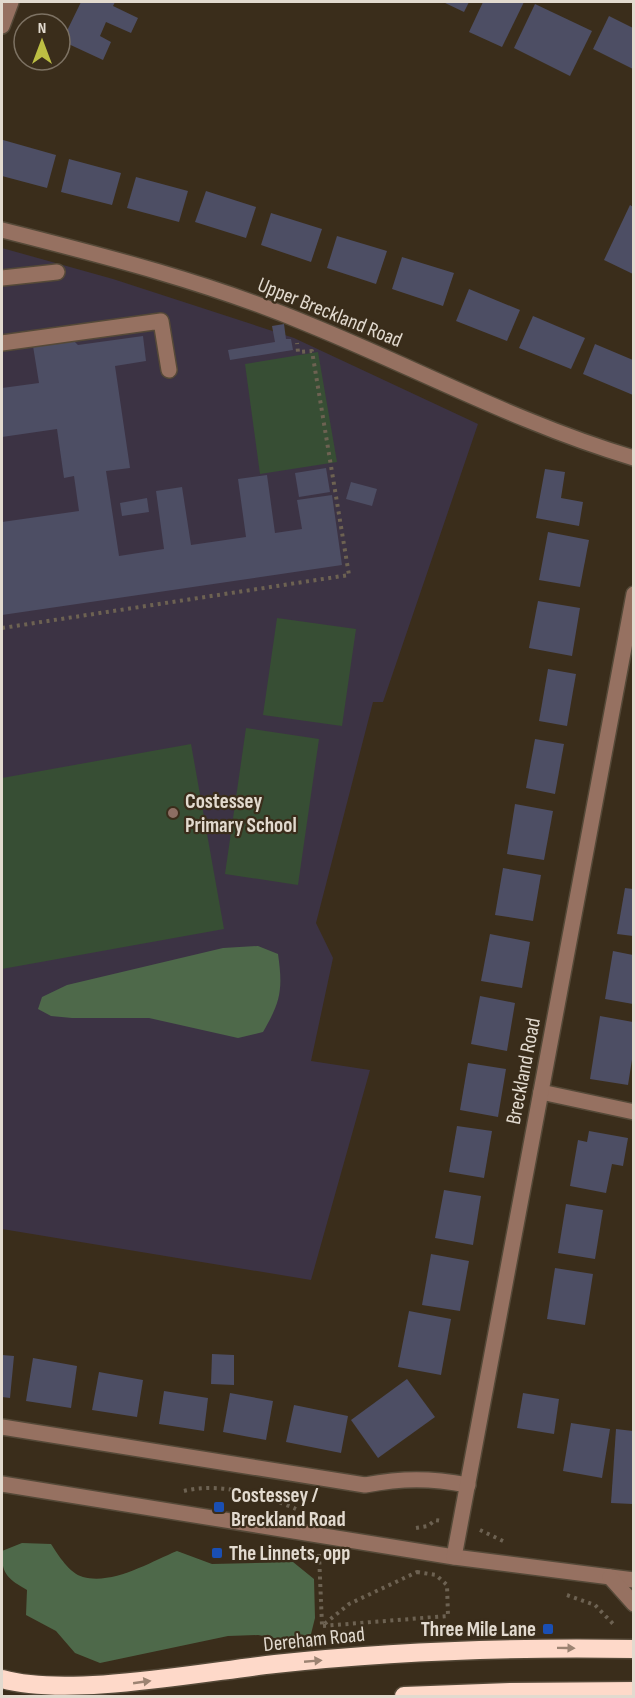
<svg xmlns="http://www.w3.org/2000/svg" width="635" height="1698" font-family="'Sofia Sans Condensed',sans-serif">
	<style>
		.education { fill: #3c3344 }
		.green { fill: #374e34 }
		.forest { fill: #4e694a }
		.building { fill: #4d4e64 }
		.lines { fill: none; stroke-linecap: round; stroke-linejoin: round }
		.minor-casing { stroke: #554938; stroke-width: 18 }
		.highway-casing { stroke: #554938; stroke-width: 21 }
		.path { stroke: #6d6252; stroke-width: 4; stroke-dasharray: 3 4.5; stroke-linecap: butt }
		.minor { stroke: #967161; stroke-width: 15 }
		.highway { stroke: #fed9c9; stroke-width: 18 }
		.oneway { fill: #9c8372 }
		.education-dot { fill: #8d6e63; stroke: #3a2d1b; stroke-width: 2 }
		.transit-dot { fill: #1a4fb4; stroke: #3a2d1b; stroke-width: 2 }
		.labels { text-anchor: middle; stroke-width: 4.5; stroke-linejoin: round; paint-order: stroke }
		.street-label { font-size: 21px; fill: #e2dacf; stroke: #3a2d1b }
		.poi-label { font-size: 21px; font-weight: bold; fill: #e2dacf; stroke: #3a2d1b; text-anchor: start }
	</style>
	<rect width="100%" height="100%" fill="#3a2d1b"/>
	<polygon class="education" points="2,248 113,279 294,338 478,424 383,702 373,702 316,923 333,958 311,1061 370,1070 311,1280 2,1229"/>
	<g class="green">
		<polygon points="318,352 337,462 260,474 245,364"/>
		<polygon points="277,618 356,629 342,726 263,715"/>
		<polygon points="246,728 319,739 298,885 225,874"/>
		<polygon points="191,744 224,929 2,969 2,778"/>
	</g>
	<g class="forest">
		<path d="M258,946L278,954C283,989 281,1001 263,1032L238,1038L149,1018H72L51,1016L38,1009L42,997L67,985L223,948Z"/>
		<path d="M22,1543L51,1544C59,1556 69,1573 83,1577C113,1585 150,1562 177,1551L212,1564L293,1562L314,1579L315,1618L311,1634L285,1640L258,1635L228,1636L100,1663L75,1653L56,1631L26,1615L27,1590C8,1579 1,1574 2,1551Z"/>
	</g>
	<g class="building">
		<polygon points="81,2 115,2 113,6 138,18 131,33 106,22 100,36 111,42 103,60 62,41"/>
		<polygon points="443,2 469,2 464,12"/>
		<polygon points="483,2 524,2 502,47 469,32"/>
		<polygon points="535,4 592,31 570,76 514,48"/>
		<polygon points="609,16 633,28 633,69 593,49"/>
		<polygon points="3,140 56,155 47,188 2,176"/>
		<polygon points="69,159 121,173 112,205 61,192"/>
		<polygon points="136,177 188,191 179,222 127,208"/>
		<polygon points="206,191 256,207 246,238 195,222"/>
		<polygon points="630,205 633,207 633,274 604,260"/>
		<polygon points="271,213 322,229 311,262 261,245"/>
		<polygon points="337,236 387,251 376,284 327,268"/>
		<polygon points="402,257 454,273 443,306 392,289"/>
		<polygon points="469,289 520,310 507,341 456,321"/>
		<polygon points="533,316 585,338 571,369 519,348"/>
		<polygon points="284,324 286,339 291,339 293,350 230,360 228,350 275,342 272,326"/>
		<polygon points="143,336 146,361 115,366 130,468 106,471 119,556 164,549 156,491 182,487 191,545 246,537 238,479 267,475 275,533 302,529 297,500 332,495 342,565 2,615 2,522 79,511 74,476 64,478 57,429 2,437 2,388 39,383 33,346 73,340 78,345"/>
		<polygon points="595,344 633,360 633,395 583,374"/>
		<polygon points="326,468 330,492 299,497 295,473"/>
		<polygon points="545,469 565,472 561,498 583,502 579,526 536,518"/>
		<polygon points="351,482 377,489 372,506 346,499"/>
		<polygon points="147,498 149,512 122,516 120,503"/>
		<polygon points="548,532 589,540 580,587 539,580"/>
		<polygon points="538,601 580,608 572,656 529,648"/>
		<polygon points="548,669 576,674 567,726 539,721"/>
		<polygon points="535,739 564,744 555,794 526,788"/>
		<polygon points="515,804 553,811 544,860 507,854"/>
		<polygon points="503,868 541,875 533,921 495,915"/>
		<polygon points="625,888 633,889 633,936 617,934"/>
		<polygon points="490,934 530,942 522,988 481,981"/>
		<polygon points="613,951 633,955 633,1004 605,999"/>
		<polygon points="480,996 515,1003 507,1051 471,1044"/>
		<polygon points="600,1016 633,1022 633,1053 628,1085 590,1079"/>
		<polygon points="468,1063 506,1069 498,1117 460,1110"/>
		<polygon points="457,1126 492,1131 484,1178 449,1172"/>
		<polygon points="589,1131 628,1138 623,1166 612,1164 606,1193 570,1186 578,1140 587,1142"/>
		<polygon points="444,1190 481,1196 473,1245 435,1238"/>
		<polygon points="566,1204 603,1210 595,1259 558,1253"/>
		<polygon points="431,1254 469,1261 460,1311 422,1305"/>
		<polygon points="555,1268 593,1274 585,1325 547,1319"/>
		<polygon points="409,1311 451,1319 441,1375 398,1367"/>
		<polygon points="212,1354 234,1355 234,1385 211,1384"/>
		<polygon points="2,1355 14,1356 10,1398 2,1397"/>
		<polygon points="33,1358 77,1366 71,1408 26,1401"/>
		<polygon points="99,1372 143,1380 137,1417 92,1410"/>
		<polygon points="407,1379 435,1417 378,1458 351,1420"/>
		<polygon points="164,1391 208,1398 204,1431 159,1424"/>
		<polygon points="230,1393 273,1401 266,1440 223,1432"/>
		<polygon points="523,1393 559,1399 554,1434 517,1428"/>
		<polygon points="294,1405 348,1416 341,1453 286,1442"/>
		<polygon points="571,1423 610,1429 602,1478 563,1471"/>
		<polygon points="616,1429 633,1431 633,1504 611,1503"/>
	</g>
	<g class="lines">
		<g class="minor-casing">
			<g id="minor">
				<polyline points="2,26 11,2"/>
				<path d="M2,230C105,256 211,283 310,325C418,369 522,425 634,458"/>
				<polyline points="2,278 57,272"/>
				<polyline points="2,343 161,321 169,370"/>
				<polyline points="541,1092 634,1112"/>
				<path d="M2,1427L365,1485C403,1478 430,1478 468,1485"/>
				<polyline points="2,1484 454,1557 634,1580"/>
				<polyline points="454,1557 634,594"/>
				<polyline points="610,1577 634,1604"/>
			</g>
		</g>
		<g class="highway-casing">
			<g id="highway">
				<path d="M2,1679C68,1698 202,1672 275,1664C394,1651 514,1647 634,1649"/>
				<polyline points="404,1696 510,1692 634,1691"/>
			</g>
		</g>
		<g class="path">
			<polyline points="2,628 349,575 312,351 298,352 297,343"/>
			<path d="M184,1491C219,1482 264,1495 296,1509"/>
			<polyline points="416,1528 428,1526 435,1520 442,1521"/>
			<polyline points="480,1530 503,1541"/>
			<polyline points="319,1554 322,1625"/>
			<polygon points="417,1572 436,1575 447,1585 448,1616 322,1626 349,1604"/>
			<polyline points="567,1595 595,1605 615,1626"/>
		</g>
		<use href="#minor" class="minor"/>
		<use href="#highway" class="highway"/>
	</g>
	<defs><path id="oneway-solid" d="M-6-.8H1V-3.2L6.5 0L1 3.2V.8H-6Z" transform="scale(1.5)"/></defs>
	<g class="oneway">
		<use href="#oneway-solid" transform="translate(566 1648) rotate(1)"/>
		<use href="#oneway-solid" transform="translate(313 1661) rotate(-5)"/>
		<use href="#oneway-solid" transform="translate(142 1682) rotate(-8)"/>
	</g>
	<circle class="education-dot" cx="173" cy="813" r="6"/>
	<g class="transit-dot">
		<rect x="213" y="1501" width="12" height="12" rx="3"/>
		<rect x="211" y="1547" width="12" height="12" rx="3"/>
		<rect x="542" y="1623" width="12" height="12" rx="3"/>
	</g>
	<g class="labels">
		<g class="street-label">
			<text transform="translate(330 312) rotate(22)" y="7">Upper Breckland Road</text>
			<text transform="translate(523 1071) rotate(-79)" y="7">Breckland Road</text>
			<text transform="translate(314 1639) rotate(-6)" y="7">Dereham Road</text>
		</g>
		<g class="poi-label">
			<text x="185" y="808">Costessey<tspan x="185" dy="24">Primary School</tspan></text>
			<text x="231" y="1502">Costessey /<tspan x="231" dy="24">Breckland Road</tspan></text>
			<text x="229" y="1560">The Linnets, opp</text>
			<text x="536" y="1636" text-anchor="end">Three Mile Lane</text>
		</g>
	</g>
	<rect width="635" height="1698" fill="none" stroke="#e2dacf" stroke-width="6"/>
	<g transform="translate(42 42)"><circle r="28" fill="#3a2d1b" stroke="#7d7263" stroke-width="1.5"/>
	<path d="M0-4.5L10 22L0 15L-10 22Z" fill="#bdbf43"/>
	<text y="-9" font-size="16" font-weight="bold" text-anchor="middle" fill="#e2dacf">N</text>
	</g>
</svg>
